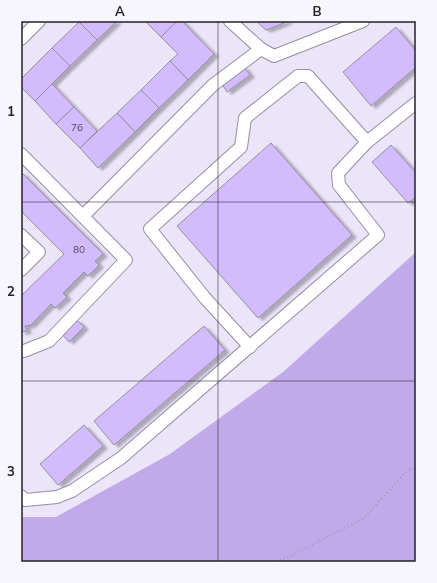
<svg xmlns="http://www.w3.org/2000/svg" width="437" height="583" font-family="Mulish,sans-serif">
	<style>
		.forest { fill: #c0aaea }
		.building { fill: #d2bcfd; stroke: #958fa1; filter: url(#shadow) }
		.lines { fill: none; stroke-linecap: round; stroke-linejoin: round }
		.minor-casing { stroke: #948ea1; stroke-width: 14 }
		.path { stroke: #a29cac; stroke-width: 2; stroke-dasharray: 1 3; stroke-linecap: butt }
		.minor { stroke: #fff; stroke-width: 12 }
		.grid { fill: none; stroke: #242129; stroke-width: 1; stroke-opacity: 0.55 }
		.labels { text-anchor: middle; stroke-width: 3; stroke-linejoin: round; paint-order: stroke }
		.number-label { font-size: 10px; fill: #50485e }
		.neatline { fill: none; stroke: #242129; stroke-width: 1.5 }
		.grid-label { font-size: 13px; text-anchor: middle; font-weight: bold; fill: #242129 }
	</style>
	<defs>
		<filter id="shadow"><feDropShadow dx="4.5" dy="2.5" stdDeviation="1" flood-color="#0004"/></filter>
	</defs>
	<rect width="100%" height="100%" fill="#ece5fa"/>
	<polygon class="forest" points="416,252 416,562 21,562 21,517 56,517 170,454 283,372"/>
	<g class="building">
		<polygon points="80,21 117,21 97,40 79,22"/>
		<polygon points="145,21 177,21 161,37"/>
		<polygon points="177,21 182,21 214,54 188,80 170,61 178,54 161,37"/>
		<polygon points="256,21 289,21 266,30"/>
		<polygon points="79,22 97,40 70,66 52,48"/>
		<polygon points="396,27 416,51 416,67 371,106 343,72"/>
		<polygon points="52,48 70,66 35,101 21,87 21,79"/>
		<polygon points="170,61 188,80 159,108 141,90"/>
		<polygon points="244,67 250,75 227,92 222,84"/>
		<polygon points="52,84 74,107 56,124 35,101"/>
		<polygon points="141,90 159,108 135,132 117,113"/>
		<polygon points="74,107 97,131 80,148 56,124"/>
		<polygon points="117,113 135,132 98,168 80,148"/>
		<polygon points="271,143 352,235 258,318 177,226"/>
		<polygon points="391,145 416,173 416,197 408,203 372,162"/>
		<polygon points="21,172 103,254 95,261 99,265 88,276 84,272 63,293 67,297 55,308 51,304 31,325 25,326 27,331 21,332 21,296 64,254 21,211"/>
		<polygon points="77,320 84,327 69,342 62,334"/>
		<polygon points="204,326 225,350 114,445 94,421"/>
		<polygon points="84,425 103,446 58,485 40,464"/>
	</g>
	<g class="lines">
		<g class="minor-casing">
			<g id="minor">
				<polyline points="230,21 261,49"/>
				<polyline points="21,39 39,21"/>
				<polyline points="21,154 126,260 49,341 24,351 21,351"/>
				<polyline points="83,216 213,85 261,49 274,56 363,21"/>
				<polyline points="21,235 39,252 21,270"/>
				<polyline points="250,347 205,298 150,229 241,147 245,118 298,76 308,76 367,142"/>
				<polyline points="21,496 25,500 57,497 72,491 121,458 378,235 339,185 338,173 367,142 416,103"/>
			</g>
		</g>
		<polyline class="path" points="272,562 291,556 364,518 406,472 416,467"/>
		<use href="#minor" class="minor"/>
	</g>
	<path class="grid" d="M218,21V562M21,202H416M21,381H416"/>
	<g class="labels">
		<g class="number-label">
			<text x="77" y="131">76</text>
			<text x="79" y="253">80</text>
		</g>
	</g>
	<rect width="437" height="583" fill="none" stroke="#f7f5fd" stroke-width="44"/>
	<rect x="22" y="22" width="393" height="539" class="neatline"/>
	<g class="grid-label">
		<text x="120" y="16">A</text>
		<text x="317" y="16">B</text>
		<text x="11" y="116">1</text>
		<text x="11" y="296">2</text>
		<text x="11" y="476">3</text>
	</g>
</svg>
